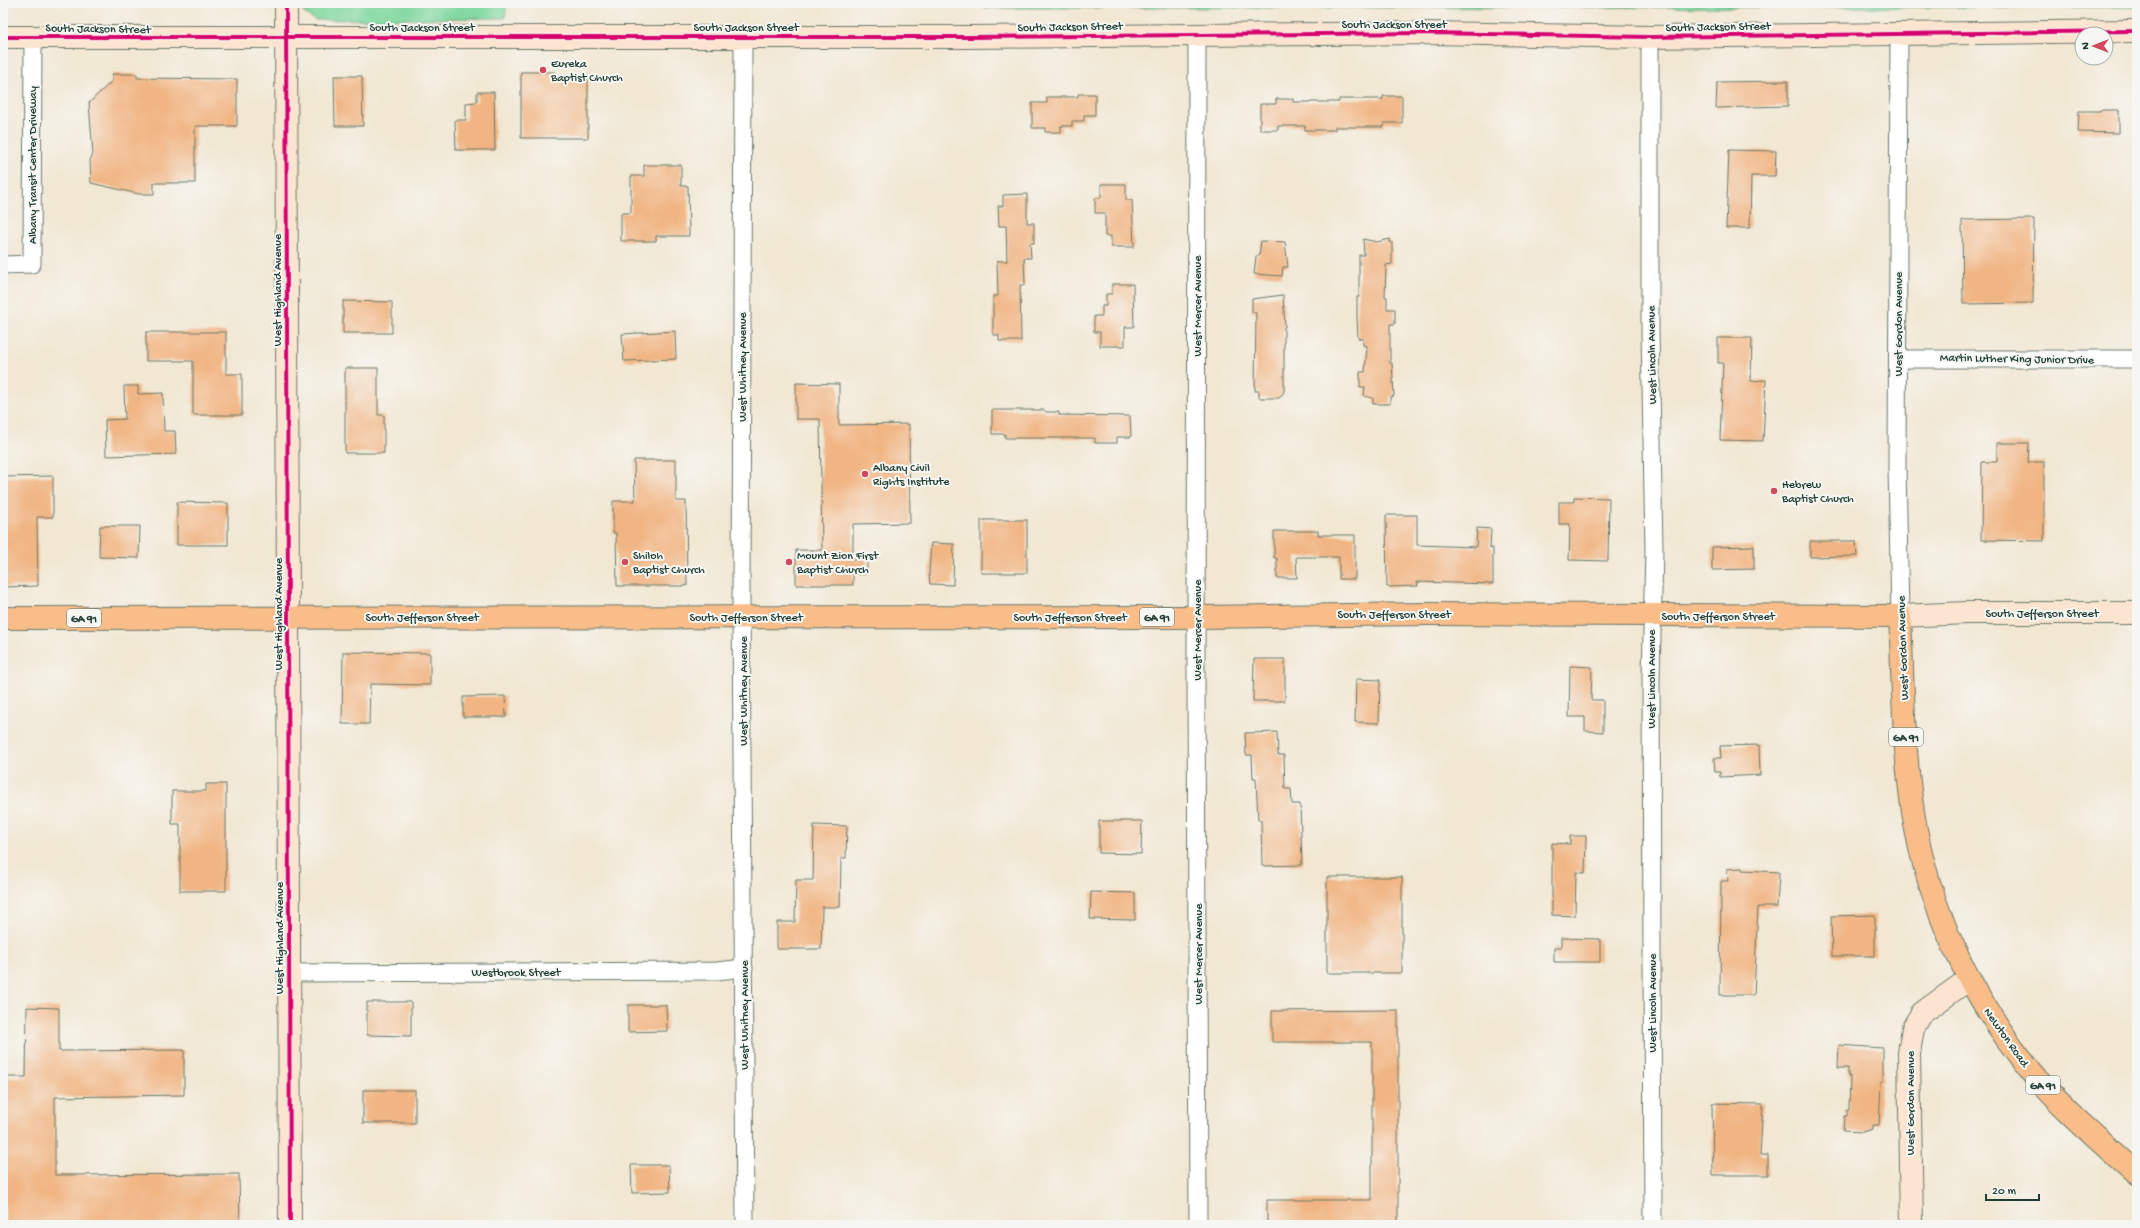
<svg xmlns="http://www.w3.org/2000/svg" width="2140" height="1228" font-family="'Gochi Hand',sans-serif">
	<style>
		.green { fill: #7dd79d; stroke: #4e8a68 }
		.building { fill: #f1b583 }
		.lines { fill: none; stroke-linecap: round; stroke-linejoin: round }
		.street-casing { stroke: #68786b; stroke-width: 19 }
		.secondary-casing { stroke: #68786b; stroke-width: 24 }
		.primary-casing { stroke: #68786b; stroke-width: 24 }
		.street { stroke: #fff; stroke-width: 17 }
		.secondary { stroke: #fce5d0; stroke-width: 22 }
		.primary { stroke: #f8bd89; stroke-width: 22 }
		.cycleway-casing { stroke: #f6f6f2; stroke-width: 6 }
		.cycleway { stroke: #d6006c; stroke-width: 4 }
		.poi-dot { fill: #d1495b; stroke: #f6f6f2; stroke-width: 1.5 }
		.labels { text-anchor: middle; stroke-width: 4; stroke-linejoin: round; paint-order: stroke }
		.shield { fill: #f6f6f2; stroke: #60746d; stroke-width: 1 }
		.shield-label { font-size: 11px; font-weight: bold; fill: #1f3d34 }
		.street-label { font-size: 12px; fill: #1f3d34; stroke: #f6f6f2 }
		.poi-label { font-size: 12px; fill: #1f3d34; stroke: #f6f6f2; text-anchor: start }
	</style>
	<rect width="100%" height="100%" fill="#f6f6f2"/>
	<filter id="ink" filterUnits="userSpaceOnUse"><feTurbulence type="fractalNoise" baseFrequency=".025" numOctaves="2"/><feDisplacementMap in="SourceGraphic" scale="8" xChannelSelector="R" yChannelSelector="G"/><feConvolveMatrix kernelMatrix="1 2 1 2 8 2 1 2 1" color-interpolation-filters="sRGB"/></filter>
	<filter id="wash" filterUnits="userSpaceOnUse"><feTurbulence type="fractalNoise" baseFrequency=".012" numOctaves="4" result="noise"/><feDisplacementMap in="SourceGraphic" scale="16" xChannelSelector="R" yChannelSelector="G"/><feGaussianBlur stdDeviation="0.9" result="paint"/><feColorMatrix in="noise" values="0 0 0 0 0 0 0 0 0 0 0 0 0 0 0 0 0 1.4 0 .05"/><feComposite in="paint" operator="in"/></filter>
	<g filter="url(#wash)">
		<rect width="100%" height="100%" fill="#f1e7d2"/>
		<g class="green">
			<polygon points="303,3 507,3 505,18 315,20 303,12"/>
			<polygon points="985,3 2137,3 2137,7 985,8"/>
		</g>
		<g id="blocks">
			<g class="building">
				<polygon points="521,72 555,72 556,76 588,75 588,138 521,138"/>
				<polygon points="112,74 137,74 137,78 237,79 237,126 195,126 195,183 154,183 154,194 139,194 91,183 90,160 93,154 89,103 112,81"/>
				<polygon points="334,76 362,76 363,126 335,126"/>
				<polygon points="1788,81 1788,106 1716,108 1717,82"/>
				<polygon points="477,92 494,92 495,150 456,150 455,120 466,120 466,103 477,102"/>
				<polygon points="1078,94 1095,94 1095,115 1084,115 1084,121 1072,121 1072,126 1061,126 1061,132 1045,132 1045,128 1032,128 1032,103 1047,103 1047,97 1078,97"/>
				<polygon points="1383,96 1402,96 1402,123 1384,123 1384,127 1335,127 1335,130 1305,130 1305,126 1278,126 1278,130 1260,130 1260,104 1276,104 1276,99 1293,99 1293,102 1339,102 1339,99 1383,99"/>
				<polygon points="2100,110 2119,110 2119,133 2078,132 2079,111 2100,111"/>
				<polygon points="1729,150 1776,151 1775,176 1751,176 1750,228 1726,228"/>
				<polygon points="644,165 681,165 681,186 688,186 689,236 656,236 656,241 621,241 621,213 631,213 631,176 644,176"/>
				<polygon points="1101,184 1126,184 1126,200 1132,200 1134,247 1111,247 1111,236 1105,236 1105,213 1095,213 1095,198 1101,198"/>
				<polygon points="1027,194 1027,223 1034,223 1034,243 1030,243 1031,258 1024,258 1025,285 1020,285 1021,341 999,341 999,335 993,335 993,296 998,296 997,261 1007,261 1006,226 999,226 998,206 1003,206 1003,195"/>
				<polygon points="2034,219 2033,303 1963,304 1962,220"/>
				<polygon points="1363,239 1377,242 1390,239 1390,242 1392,242 1392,264 1386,265 1385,297 1387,297 1387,309 1395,309 1395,324 1390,324 1390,363 1392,363 1394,396 1390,397 1390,404 1373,404 1373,398 1364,396 1365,387 1360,387 1360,372 1365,372 1367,346 1363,345 1363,339 1358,338 1357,318 1357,297 1359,297 1359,255 1364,255"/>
				<polygon points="1261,241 1285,242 1288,267 1283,267 1282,276 1254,274 1256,256 1259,256"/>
				<polygon points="1112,284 1133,284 1134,327 1125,327 1125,346 1100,346 1100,332 1094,332 1094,316 1102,316 1102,306 1106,306 1106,294 1112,294"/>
				<polygon points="1283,295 1285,327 1284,327 1284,392 1279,398 1259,398 1259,391 1255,391 1256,313 1252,312 1252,299"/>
				<polygon points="343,301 392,302 392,333 343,333"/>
				<polygon points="675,331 676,359 624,361 622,334"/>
				<polygon points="146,332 226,332 226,374 242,374 242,415 193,415 193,361 146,361"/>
				<polygon points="1718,338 1752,338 1751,381 1766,380 1763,441 1720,440 1723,363 1718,363"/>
				<polygon points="345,368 378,368 378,415 384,415 384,453 345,453"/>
				<polygon points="796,383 839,384 839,425 909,424 910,523 853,524 853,559 867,559 867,574 853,574 853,585 796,585 796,550 822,550 820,419 796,419"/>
				<polygon points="124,386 138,386 138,394 163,393 164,431 175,431 176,454 106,456 105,420 125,419"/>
				<polygon points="992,410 1044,410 1046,412 1059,412 1059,415 1130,416 1131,437 1117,437 1117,443 1095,443 1095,438 1005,438 1005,434 992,434"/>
				<polygon points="1997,443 2029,443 2028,462 2044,462 2044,541 1981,540 1982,462 1997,462"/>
				<polygon points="634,460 676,460 676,501 686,501 687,586 617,586 616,533 613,533 613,501 635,501"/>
				<polygon points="53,476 53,517 37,517 38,586 3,587 3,477"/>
				<polygon points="1574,497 1609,498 1608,561 1569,560 1570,524 1559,524 1559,502 1574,502"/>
				<polygon points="177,502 228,503 228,545 177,545"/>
				<polygon points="1386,515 1417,515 1417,545 1476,547 1477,528 1491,529 1490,548 1493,548 1493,584 1417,582 1418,586 1387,587"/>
				<rect x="981" y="520" width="46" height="53"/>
				<polygon points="100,526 140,526 139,558 99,557"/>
				<polygon points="1274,531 1318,531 1318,535 1355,535 1355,579 1339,579 1339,557 1296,557 1297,578 1277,578 1277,558 1274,558"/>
				<polygon points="1810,541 1856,541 1857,556 1810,557"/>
				<polygon points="931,543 954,544 953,585 930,584 929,573"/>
				<polygon points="1754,546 1754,569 1712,570 1712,547"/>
				<polygon points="343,652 430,653 430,685 370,684 369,724 342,724"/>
				<polygon points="1254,659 1285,659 1285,701 1253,701"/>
				<polygon points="1570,666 1592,667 1591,700 1603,700 1603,732 1585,731 1585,717 1569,717"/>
				<polygon points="1356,679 1380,680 1379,723 1355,722"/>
				<polygon points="505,696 506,717 463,717 463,697"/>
				<polygon points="1277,732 1278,755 1284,755 1285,789 1291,789 1292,804 1300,804 1302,865 1262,866 1261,820 1258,820 1256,778 1253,778 1252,755 1246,755 1245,733"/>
				<polygon points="1759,745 1760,775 1720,777 1720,772 1715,772 1714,758 1721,758 1720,746"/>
				<polygon points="206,784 226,784 226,891 180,891 180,824 172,824 172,791 206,791"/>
				<polygon points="1099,821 1142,821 1141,854 1099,853"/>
				<polygon points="814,825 847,826 846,858 841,858 840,907 822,907 821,949 777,949 777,922 795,922 796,880 813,880"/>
				<polygon points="1570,836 1586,836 1585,873 1576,872 1575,916 1552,915 1552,843 1570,844"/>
				<polygon points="1742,868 1742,870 1779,872 1777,907 1758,907 1754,995 1720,995 1721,881 1728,881 1727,869"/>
				<rect x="1327" y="877" width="75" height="96"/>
				<polygon points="1091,892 1135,893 1135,920 1090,919"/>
				<polygon points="1875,915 1875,956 1832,956 1831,916"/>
				<polygon points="1561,938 1600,939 1600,962 1554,962 1554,948 1561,948"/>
				<polygon points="367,1002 411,1002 411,1036 367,1035"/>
				<polygon points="628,1005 666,1005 667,1031 628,1032"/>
				<polygon points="27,1007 59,1008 59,1051 184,1050 184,1095 55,1097 55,1175 239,1174 240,1224 5,1225 3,1077 26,1077"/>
				<polygon points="1398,1010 1398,1225 1267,1225 1267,1200 1372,1200 1372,1042 1272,1042 1272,1011"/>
				<polygon points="1839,1045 1883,1048 1883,1082 1881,1082 1879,1125 1873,1125 1873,1129 1863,1132 1843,1131 1844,1116 1847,1116 1847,1110 1849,1110 1850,1076 1848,1076 1848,1068 1838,1068"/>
				<rect x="363" y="1090" width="52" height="33"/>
				<polygon points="1712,1103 1763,1104 1760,1155 1768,1155 1768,1175 1713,1175"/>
				<polygon points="631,1165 669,1165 670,1192 632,1193"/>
			</g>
		</g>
	</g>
	<g filter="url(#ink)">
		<use href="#blocks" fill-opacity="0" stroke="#68786b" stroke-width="1"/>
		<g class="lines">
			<g class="street-casing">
				<g id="street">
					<polyline points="1899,34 1897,467 1900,616"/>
					<polyline points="1197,35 1196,673 1198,1225"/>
					<polyline points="743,37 741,600 745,1225"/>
					<polyline points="1650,37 1650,330 1654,550 1651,677 1653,1225"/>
					<polyline points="3,265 32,264 33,37"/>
					<polyline points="1898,359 2137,359"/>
					<polyline points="289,973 717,971 744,968"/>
				</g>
			</g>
			<g class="secondary-casing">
				<g id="secondary">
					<polyline points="286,3 290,1225"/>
					<polyline points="3,37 970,37 1427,33 1650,37 2137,31"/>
					<polyline points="1900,616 1967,613 2137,613"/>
					<polyline points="1912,1225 1909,1053 1913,1028 1922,1013 1969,979"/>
				</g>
			</g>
			<g class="primary-casing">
				<path id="primary" d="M3,618L1197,617L1429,614L1900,616C1903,681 1903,748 1913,812C1928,908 1971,998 2032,1072C2063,1110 2101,1141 2137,1174"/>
			</g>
			<use href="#street" class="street"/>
			<use href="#secondary" class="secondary"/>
			<use href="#primary" class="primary"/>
			<g class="cycleway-casing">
				<g id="cycleway">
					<polyline points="286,3 290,1225"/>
					<polyline points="3,37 970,37 1427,33 1650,37 2137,31"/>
				</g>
			</g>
			<use href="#cycleway" class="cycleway"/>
		</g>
	</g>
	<g class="poi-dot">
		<circle cx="543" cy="70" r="4"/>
		<circle cx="865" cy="474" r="4"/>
		<circle cx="1774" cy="491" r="4"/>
		<circle cx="625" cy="562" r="4"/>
		<circle cx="789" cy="562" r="4"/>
	</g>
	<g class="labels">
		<g class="shield">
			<rect x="1140" y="608" width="34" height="18" rx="3"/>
			<rect x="67" y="609" width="34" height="18" rx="3"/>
			<rect x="1889" y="728" width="34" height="18" rx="3"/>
			<rect x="2026" y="1076" width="34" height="18" rx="3"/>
		</g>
		<g class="shield-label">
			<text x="1157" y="621">GA 91</text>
			<text x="84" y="622">GA 91</text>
			<text x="1906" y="741">GA 91</text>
			<text x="2043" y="1089">GA 91</text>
		</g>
		<g class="street-label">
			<text x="1394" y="28">South Jackson Street</text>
			<text transform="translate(1070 26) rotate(-1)" y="4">South Jackson Street</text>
			<text transform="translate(1718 26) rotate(-1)" y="4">South Jackson Street</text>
			<text x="422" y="31">South Jackson Street</text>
			<text x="746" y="31">South Jackson Street</text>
			<text transform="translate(98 28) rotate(1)" y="4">South Jackson Street</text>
			<text transform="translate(32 165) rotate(-90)" y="4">Albany Transit Center Driveway</text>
			<text transform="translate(277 290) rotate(-90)" y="4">West Highland Avenue</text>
			<text transform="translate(1197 306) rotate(-90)" y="4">West Mercer Avenue</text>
			<text transform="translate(1898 324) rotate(-90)" y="4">West Gordon Avenue</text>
			<text transform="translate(1651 355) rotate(-91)" y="4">West Lincoln Avenue</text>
			<text transform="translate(2017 358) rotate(1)" y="4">Martin Luther King Junior Drive</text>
			<text transform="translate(742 367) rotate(-90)" y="4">West Whitney Avenue</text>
			<text x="2042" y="617">South Jefferson Street</text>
			<text transform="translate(278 614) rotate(-90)" y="4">West Highland Avenue</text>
			<text x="1394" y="618">South Jefferson Street</text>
			<text x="1718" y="620">South Jefferson Street</text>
			<text x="422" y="621">South Jefferson Street</text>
			<text x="746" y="621">South Jefferson Street</text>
			<text x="1070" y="621">South Jefferson Street</text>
			<text transform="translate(1197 630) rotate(-90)" y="4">West Mercer Avenue</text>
			<text transform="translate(1902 648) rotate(-92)" y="4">West Gordon Avenue</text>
			<text transform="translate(1651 679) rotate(-90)" y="4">West Lincoln Avenue</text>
			<text transform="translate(743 691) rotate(-90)" y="4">West Whitney Avenue</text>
			<text transform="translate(279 938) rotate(-90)" y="4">West Highland Avenue</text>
			<text transform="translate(1198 954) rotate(-90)" y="4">West Mercer Avenue</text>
			<text x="516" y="976">Westbrook Street</text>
			<text transform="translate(1652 1003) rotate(-90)" y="4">West Lincoln Avenue</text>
			<text transform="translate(744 1015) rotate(-90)" y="4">West Whitney Avenue</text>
			<text transform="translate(2007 1037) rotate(55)" y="4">Newton Road</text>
			<text transform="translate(1910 1103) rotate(-90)" y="4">West Gordon Avenue</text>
		</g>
		<g class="poi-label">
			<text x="551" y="67">Eureka<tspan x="551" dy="14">Baptist Church</tspan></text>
			<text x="873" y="471">Albany Civil<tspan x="873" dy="14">Rights Institute</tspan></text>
			<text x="1782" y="488">Hebrew<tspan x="1782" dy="14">Baptist Church</tspan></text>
			<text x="633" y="559">Shiloh<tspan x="633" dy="14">Baptist Church</tspan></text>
			<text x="797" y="559">Mount Zion First<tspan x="797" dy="14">Baptist Church</tspan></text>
		</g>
	</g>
	<rect width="2140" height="1228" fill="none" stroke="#f6f6f2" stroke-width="16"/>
	<g transform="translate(2094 46) rotate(270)"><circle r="19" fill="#f6f6f2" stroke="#a0aca6"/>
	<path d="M0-3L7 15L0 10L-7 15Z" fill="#d1495b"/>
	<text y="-6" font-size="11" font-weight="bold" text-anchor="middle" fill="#1f3d34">N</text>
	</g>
	<path d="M1986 1194v6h53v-6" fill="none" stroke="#1f3d34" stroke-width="2"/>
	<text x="1992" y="1194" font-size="12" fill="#1f3d34" stroke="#f6f6f2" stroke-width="3" paint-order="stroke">20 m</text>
</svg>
